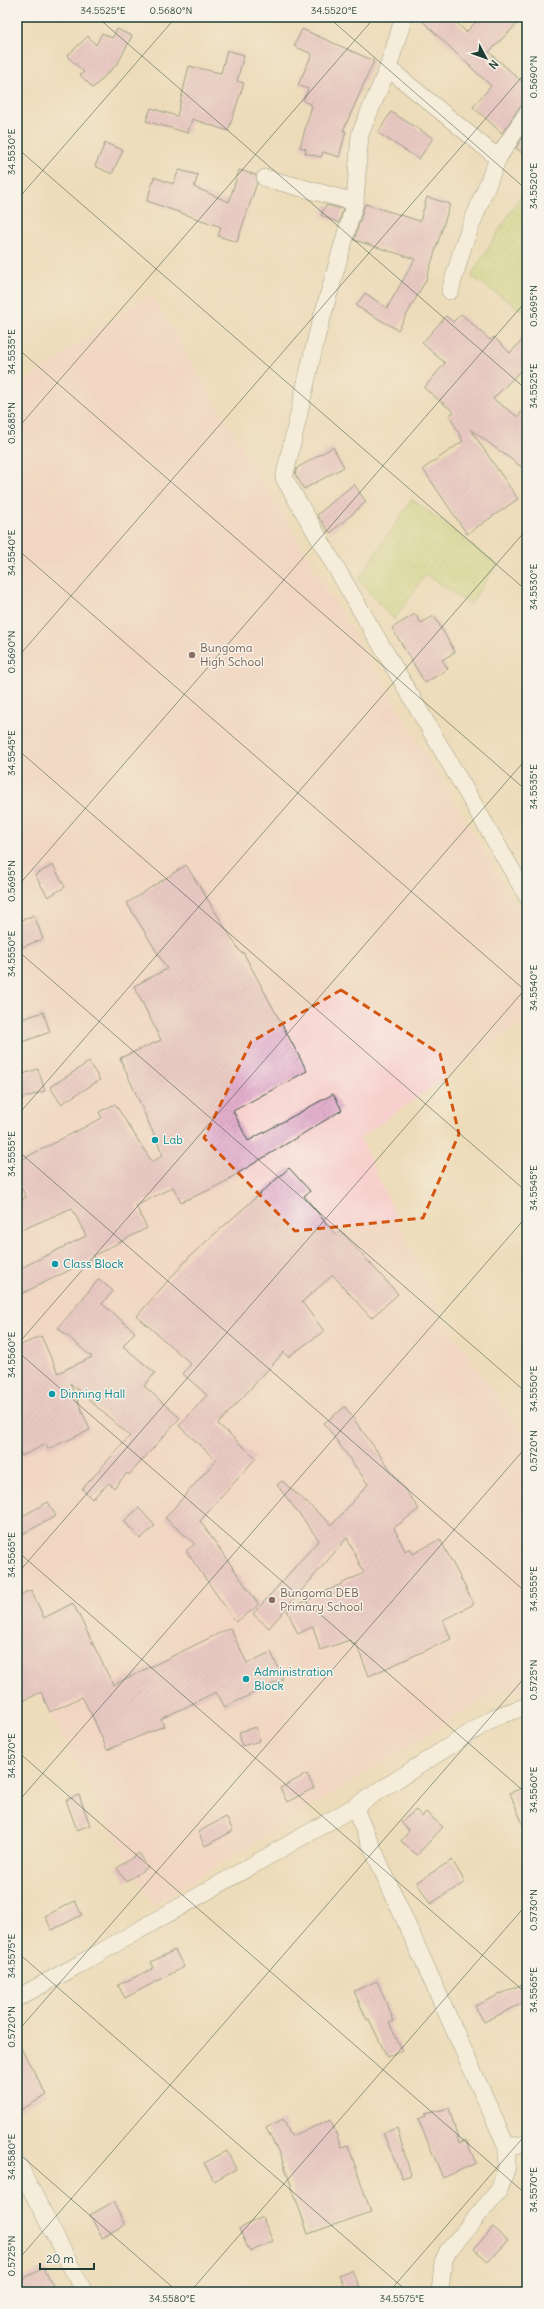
<svg xmlns="http://www.w3.org/2000/svg" width="544" height="2309" font-family="Delius,sans-serif">
	<style>
		.built { fill: #f7d0ce }
		.green { fill: url(#green-dots); stroke: #708956 }
		.building { fill: url(#building-hatch) }
		.lines { fill: none; stroke-linecap: round; stroke-linejoin: round }
		.minor-casing { stroke: #3e5548; stroke-width: 18 }
		.minor { stroke: #fff; stroke-width: 17 }
		.marked { fill: none; stroke: #d45610; stroke-width: 3; stroke-dasharray: 8 5; stroke-linejoin: round }
		.ticks { fill: none; stroke: #1f3d34; stroke-width: 1; stroke-opacity: 0.45 }
		.education-dot { fill: #8d6e63; stroke: #f7f3e8; stroke-width: 1.5 }
		.culture-dot { fill: #0f9aa8; stroke: #f7f3e8; stroke-width: 1.5 }
		.labels { text-anchor: middle; stroke-width: 3; stroke-linejoin: round; paint-order: stroke }
		.education-label { font-size: 12px; fill: #785e54; stroke: #f7f3e8; text-anchor: start }
		.culture-label { font-size: 12px; fill: #0d838f; stroke: #f7f3e8; text-anchor: start }
		.neatline { fill: none; stroke: #1f3d34; stroke-width: 1.5 }
		.ticks-label { font-size: 10px; text-anchor: middle; fill: #1f3d34 }
	</style>
	<defs>
		<pattern id="green-dots" width="8" height="8" patternUnits="userSpaceOnUse"><rect width="8" height="8" fill="#c1d579"/><path d="M2 2h.1M6 6h.1" fill="none" stroke="#a5b869" stroke-width="1.8" stroke-linecap="round"/></pattern>
		<pattern id="building-hatch" width="6" height="6" patternUnits="userSpaceOnUse"><rect width="6" height="6" fill="#e3afcd"/><path d="M-1 1l2-2M0 6l6-6M5 7l2-2" fill="none" stroke="#b790a7"/></pattern>
	</defs>
	<rect width="100%" height="100%" fill="#f7f3e8"/>
	<filter id="ink" filterUnits="userSpaceOnUse"><feTurbulence type="fractalNoise" baseFrequency=".025" numOctaves="2"/><feDisplacementMap in="SourceGraphic" scale="8" xChannelSelector="R" yChannelSelector="G"/><feConvolveMatrix kernelMatrix="1 2 1 2 8 2 1 2 1" color-interpolation-filters="sRGB"/></filter>
	<filter id="wash" filterUnits="userSpaceOnUse"><feTurbulence type="fractalNoise" baseFrequency=".012" numOctaves="4" result="noise"/><feDisplacementMap in="SourceGraphic" scale="16" xChannelSelector="R" yChannelSelector="G"/><feGaussianBlur stdDeviation="0.9" result="paint"/><feColorMatrix in="noise" values="0 0 0 0 0 0 0 0 0 0 0 0 0 0 0 0 0 1.4 0 .05"/><feComposite in="paint" operator="in"/></filter>
	<g filter="url(#wash)">
		<rect width="100%" height="100%" fill="#eddcba"/>
		<polygon class="built" points="150,293 527,923 527,1019 360,1138 442,1317 527,1440 527,1691 497,1691 153,1906 17,1654 17,387"/>
		<g class="green">
			<polygon points="523,192 527,195 527,314 471,276"/>
			<polygon points="412,499 497,564 470,605 426,574 394,620 358,580"/>
		</g>
		<g id="blocks">
			<g class="building">
				<polygon points="418,17 451,17 466,32 481,17 524,17 489,52 527,86 527,103 519,108 502,133 473,107 491,86"/>
				<polygon points="117,29 132,36 118,63 93,88 80,75 84,72 67,56 88,36 96,45 102,33 112,38"/>
				<polygon points="302,29 374,61 343,131 346,131 339,157 323,152 321,157 305,153 306,149 300,147 312,105 303,101 308,89 298,85 312,54 294,46"/>
				<polygon points="227,50 244,55 237,81 244,83 228,131 192,119 188,133 146,121 151,108 177,116 189,66 221,73"/>
				<polygon points="391,112 433,138 419,159 378,133"/>
				<polygon points="527,131 527,157 516,148"/>
				<polygon points="105,143 123,150 112,174 95,166"/>
				<polygon points="179,170 198,175 194,187 229,202 239,170 256,175 257,183 237,242 218,236 221,227 147,201 154,177 173,184"/>
				<polygon points="427,197 450,204 426,280 398,330 356,306 365,293 387,308 415,259 354,240 365,204 420,221"/>
				<polygon points="326,205 343,209 339,223 321,215"/>
				<polygon points="461,314 490,340 494,337 510,353 527,335 527,364 493,399 518,417 527,404 527,471 470,429 518,499 467,534 423,469 463,441 449,415 454,412 424,388 445,363 422,343 446,316 453,322"/>
				<polygon points="333,447 344,467 304,489 295,474 297,468"/>
				<polygon points="354,484 366,502 330,533 317,515"/>
				<polygon points="415,614 421,623 434,616 455,652 442,660 448,669 425,683 392,628"/>
				<polygon points="53,865 65,887 48,897 35,875"/>
				<polygon points="186,865 241,953 243,952 307,1071 233,1111 248,1141 333,1094 342,1110 230,1178 230,1179 207,1191 181,1202 173,1187 136,1206 147,1228 93,1256 94,1258 17,1296 17,1270 86,1236 72,1208 17,1232 17,1202 26,1197 17,1179 17,1162 102,1118 99,1112 115,1104 152,1162 163,1155 120,1058 161,1040 134,986 167,969 127,903"/>
				<polygon points="34,915 43,939 17,949 17,922"/>
				<polygon points="43,1012 50,1032 22,1042 17,1021"/>
				<polygon points="89,1062 100,1080 61,1104 50,1087"/>
				<polygon points="38,1069 45,1091 17,1100 17,1076"/>
				<polygon points="289,1168 310,1191 304,1196 336,1235 341,1231 398,1294 371,1318 333,1275 302,1302 324,1331 288,1357 284,1352 218,1424 256,1458 200,1521 259,1605 236,1622 186,1551 195,1544 165,1518 216,1460 179,1426 207,1395 183,1374 191,1364 137,1316 190,1256"/>
				<polygon points="99,1279 113,1291 102,1304 135,1332 123,1346 155,1373 144,1386 180,1418 129,1475 127,1473 114,1488 109,1483 92,1499 82,1489 130,1436 70,1383 90,1430 48,1449 46,1444 22,1456 17,1446 17,1347 41,1336 58,1373 92,1357 58,1328"/>
				<polygon points="345,1407 419,1509 394,1528 405,1551 410,1548 413,1554 440,1539 474,1604 443,1620 451,1639 369,1676 356,1644 353,1645 350,1640 320,1650 313,1626 298,1634 287,1610 364,1573 347,1538 269,1628 253,1614 319,1540 277,1485 282,1481 332,1525 368,1484 324,1423"/>
				<polygon points="48,1502 56,1516 17,1537 17,1519"/>
				<polygon points="139,1508 155,1526 140,1539 124,1521"/>
				<polygon points="31,1590 44,1618 73,1603 113,1685 230,1628 247,1663 271,1652 283,1679 225,1707 216,1692 161,1719 164,1726 107,1750 93,1717 82,1697 50,1712 41,1692 17,1704 17,1596"/>
				<polygon points="256,1727 260,1741 242,1746 239,1732"/>
				<polygon points="307,1774 314,1788 287,1802 280,1788"/>
				<polygon points="527,1786 527,1834 510,1793"/>
				<polygon points="79,1795 90,1825 77,1830 66,1800"/>
				<polygon points="416,1810 422,1817 426,1812 443,1827 417,1855 401,1841 409,1831 401,1822"/>
				<polygon points="226,1817 233,1831 205,1846 198,1832"/>
				<polygon points="139,1853 148,1867 126,1882 117,1868"/>
				<polygon points="452,1860 465,1882 430,1904 417,1882"/>
				<polygon points="75,1901 82,1915 52,1930 45,1916"/>
				<polygon points="175,1950 184,1967 125,1998 118,1985 154,1968 151,1962"/>
				<polygon points="377,1981 394,2021 389,2023 402,2050 387,2057 369,2019 367,2020 354,1991"/>
				<polygon points="527,1982 527,2001 484,2022 475,2006"/>
				<polygon points="17,2041 47,2095 17,2112"/>
				<polygon points="449,2108 459,2143 466,2140 476,2163 443,2178 418,2119 426,2116 425,2114"/>
				<polygon points="283,2119 291,2136 331,2120 341,2147 348,2145 371,2212 308,2234 282,2159 266,2128"/>
				<polygon points="397,2128 411,2175 402,2178 383,2133"/>
				<polygon points="227,2151 236,2169 214,2181 204,2163"/>
				<polygon points="113,2202 125,2225 102,2238 90,2215"/>
				<polygon points="262,2217 273,2241 250,2252 239,2229"/>
				<polygon points="493,2227 508,2240 488,2261 474,2249"/>
				<polygon points="44,2268 56,2292 17,2292 17,2282"/>
				<polygon points="352,2270 362,2292 346,2292 339,2276"/>
			</g>
		</g>
	</g>
	<g filter="url(#ink)">
		<use href="#blocks" fill-opacity="0" stroke="#3e5548" stroke-width="1"/>
		<g class="lines">
			<g class="minor-casing">
				<g id="minor">
					<polyline points="404,17 388,68 360,134 355,202 317,335 284,478 527,896"/>
					<polyline points="388,68 498,158 464,243 450,291"/>
					<polyline points="498,158 527,113"/>
					<polyline points="265,178 355,202"/>
					<polyline points="354,1807 507,2147 507,2167 499,2190 448,2251 443,2262 440,2292"/>
					<polyline points="17,1998 80,1964 354,1807 495,1717 527,1706"/>
					<polyline points="507,2147 527,2144"/>
					<polyline points="17,2162 84,2292"/>
				</g>
			</g>
			<use href="#minor" class="minor"/>
		</g>
	</g>
	<path d="M0 0H544V2309H0ZM341,990L440,1054L459,1134L423,1218L295,1231L204,1138L251,1042Z" fill="#eddcba" fill-opacity=".55" fill-rule="evenodd"/>
	<path class="marked" d="M341,990L440,1054L459,1134L423,1218L295,1231L204,1138L251,1042Z"/>
	<path class="ticks" d="M97,17L527,390M328,17L527,190M17,148L527,591M17,200L176,17M17,348L527,791M17,429L375,17M17,549L527,992M17,658L527,71M17,749L527,1192M17,887L527,300M17,950L527,1393M17,1116L527,529M17,1150L527,1593M17,1345L527,758M17,1351L527,1794M17,1551L527,1994M17,1574L527,987M17,1751L527,2195M17,1803L527,1216M17,1952L408,2292M17,2032L527,1446M17,2152L178,2292M17,2261L527,1675M190,2292L527,1904M389,2292L527,2133"/>
	<g class="education-dot">
		<circle cx="192" cy="655" r="4"/>
		<circle cx="272" cy="1600" r="4"/>
	</g>
	<g class="culture-dot">
		<circle cx="155" cy="1140" r="4"/>
		<circle cx="55" cy="1264" r="4"/>
		<circle cx="52" cy="1394" r="4"/>
		<circle cx="246" cy="1679" r="4"/>
	</g>
	<g class="labels">
		<g class="education-label">
			<text x="200" y="652">Bungoma<tspan x="200" dy="14">High School</tspan></text>
			<text x="280" y="1597">Bungoma DEB<tspan x="280" dy="14">Primary School</tspan></text>
		</g>
		<g class="culture-label">
			<text x="163" y="1144">Lab</text>
			<text x="63" y="1268">Class Block</text>
			<text x="60" y="1398">Dinning Hall</text>
			<text x="254" y="1676">Administration<tspan x="254" dy="14">Block</tspan></text>
		</g>
	</g>
	<rect width="544" height="2309" fill="none" stroke="#f7f3e8" stroke-width="44"/>
	<g transform="translate(486 58) rotate(131)" stroke="#f7f3e8" stroke-width="3" paint-order="stroke">
	<path d="M0-3L7 15L0 10L-7 15Z" fill="#1f3d34"/>
	<text y="-6" font-size="11" font-weight="bold" text-anchor="middle" fill="#1f3d34">N</text>
	</g>
	<path d="M40 2263v6h54v-6" fill="none" stroke="#1f3d34" stroke-width="2"/>
	<text x="46" y="2263" font-size="12" fill="#1f3d34" stroke="#f7f3e8" stroke-width="3" paint-order="stroke">20 m</text>
	<rect x="22" y="22" width="500" height="2265" class="neatline"/>
	<g class="ticks-label">
		<text x="103" y="14">34.5525°E</text>
		<text x="171" y="14">0.5680°N</text>
		<text x="334" y="14">34.5520°E</text>
		<text transform="translate(533 77) rotate(-90)" y="4">0.5690°N</text>
		<text transform="translate(11 152) rotate(-90)" y="4">34.5530°E</text>
		<text transform="translate(533 186) rotate(-90)" y="4">34.5520°E</text>
		<text transform="translate(533 306) rotate(-90)" y="4">0.5695°N</text>
		<text transform="translate(11 352) rotate(-90)" y="4">34.5535°E</text>
		<text transform="translate(533 386) rotate(-90)" y="4">34.5525°E</text>
		<text transform="translate(11 423) rotate(-90)" y="4">0.5685°N</text>
		<text transform="translate(11 553) rotate(-90)" y="4">34.5540°E</text>
		<text transform="translate(533 587) rotate(-90)" y="4">34.5530°E</text>
		<text transform="translate(11 652) rotate(-90)" y="4">0.5690°N</text>
		<text transform="translate(11 753) rotate(-90)" y="4">34.5545°E</text>
		<text transform="translate(533 787) rotate(-90)" y="4">34.5535°E</text>
		<text transform="translate(11 881) rotate(-90)" y="4">0.5695°N</text>
		<text transform="translate(11 954) rotate(-90)" y="4">34.5550°E</text>
		<text transform="translate(533 988) rotate(-90)" y="4">34.5540°E</text>
		<text transform="translate(11 1154) rotate(-90)" y="4">34.5555°E</text>
		<text transform="translate(533 1188) rotate(-90)" y="4">34.5545°E</text>
		<text transform="translate(11 1355) rotate(-90)" y="4">34.5560°E</text>
		<text transform="translate(533 1389) rotate(-90)" y="4">34.5550°E</text>
		<text transform="translate(533 1451) rotate(-90)" y="4">0.5720°N</text>
		<text transform="translate(11 1555) rotate(-90)" y="4">34.5565°E</text>
		<text transform="translate(533 1589) rotate(-90)" y="4">34.5555°E</text>
		<text transform="translate(533 1680) rotate(-90)" y="4">0.5725°N</text>
		<text transform="translate(11 1756) rotate(-90)" y="4">34.5570°E</text>
		<text transform="translate(533 1790) rotate(-90)" y="4">34.5560°E</text>
		<text transform="translate(533 1910) rotate(-90)" y="4">0.5730°N</text>
		<text transform="translate(11 1956) rotate(-90)" y="4">34.5575°E</text>
		<text transform="translate(533 1990) rotate(-90)" y="4">34.5565°E</text>
		<text transform="translate(11 2027) rotate(-90)" y="4">0.5720°N</text>
		<text transform="translate(11 2157) rotate(-90)" y="4">34.5580°E</text>
		<text transform="translate(533 2190) rotate(-90)" y="4">34.5570°E</text>
		<text transform="translate(11 2256) rotate(-90)" y="4">0.5725°N</text>
		<text x="172" y="2302">34.5580°E</text>
		<text x="402" y="2302">34.5575°E</text>
	</g>
</svg>
